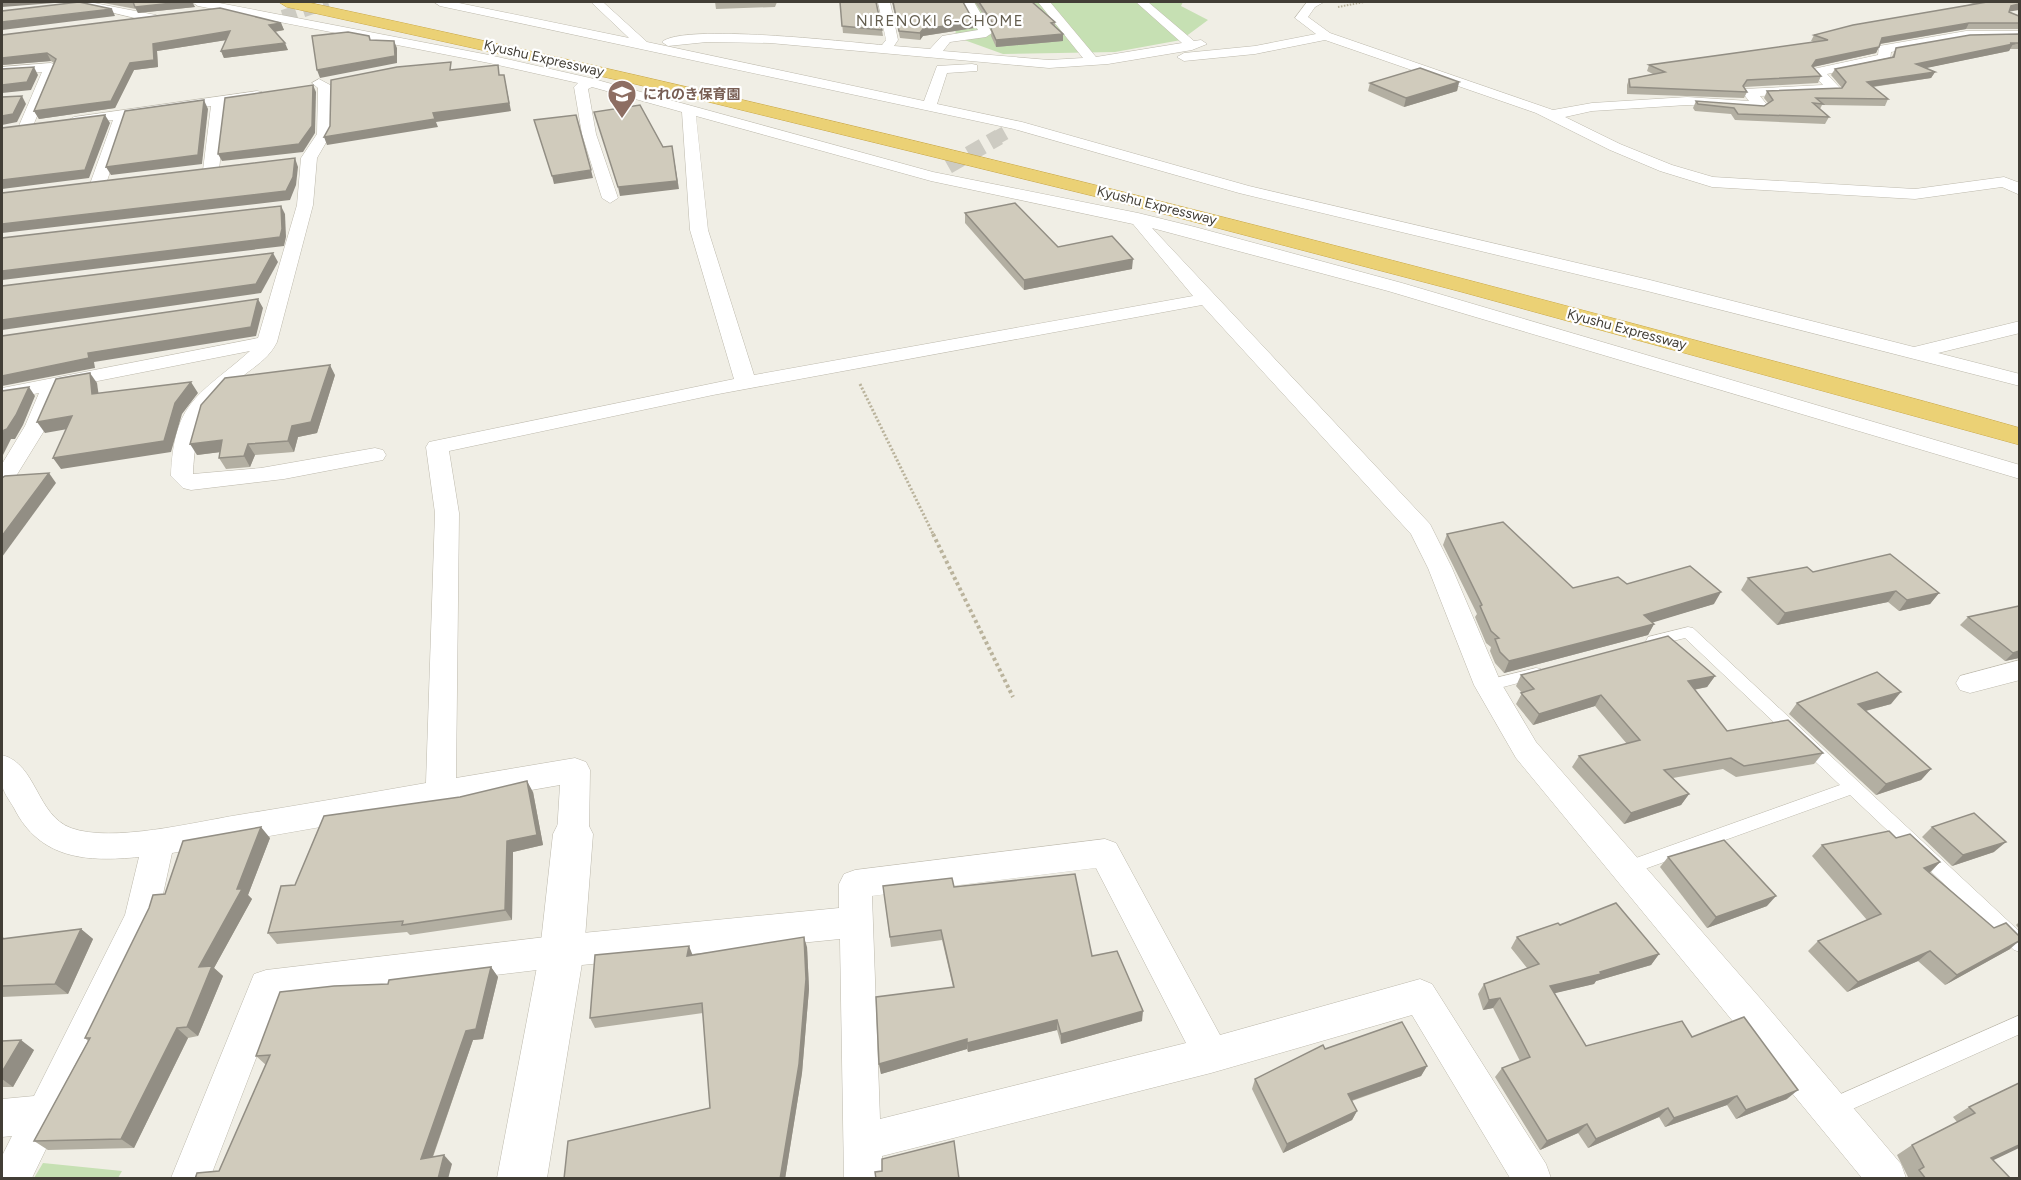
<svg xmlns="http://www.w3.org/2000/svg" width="2021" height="1180" font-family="Figtree,'Noto Sans JP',sans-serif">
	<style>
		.green { fill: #c6e0b3 }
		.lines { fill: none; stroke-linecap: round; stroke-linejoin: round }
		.minor-tunnel-far1 { stroke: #cdcbc2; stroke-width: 14; stroke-dasharray: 14 7; stroke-linecap: butt }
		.minor-tunnel { stroke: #cdcbc2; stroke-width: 16; stroke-dasharray: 16 8; stroke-linecap: butt }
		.service-casing { stroke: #bdb9ac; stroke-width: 1 }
		.minor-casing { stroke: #bdb9ac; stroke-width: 1 }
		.tertiary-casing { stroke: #bdb9ac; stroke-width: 1 }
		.motorway-casing { stroke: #c9a747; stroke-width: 1 }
		.path-far2 { stroke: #bab39c; stroke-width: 2; stroke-dasharray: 1.5 1.5; stroke-linecap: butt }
		.path-far1 { stroke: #bab39c; stroke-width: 3; stroke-dasharray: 2 2; stroke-linecap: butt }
		.path { stroke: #bab39c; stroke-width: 4; stroke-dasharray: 3 3; stroke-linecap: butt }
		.service { fill: #fff; fill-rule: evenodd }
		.minor { fill: #fff; fill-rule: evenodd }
		.tertiary { fill: #fff; fill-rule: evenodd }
		.motorway { fill: #ebd175; fill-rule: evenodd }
		.wall { fill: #b3afa2 }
		.shaded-wall { fill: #928e84 }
		.building { fill: #d0cbbc; stroke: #928e84; stroke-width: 1.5 }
		.labels { text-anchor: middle; stroke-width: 4.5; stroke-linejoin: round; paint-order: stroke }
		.far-street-label { font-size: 14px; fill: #423e36; stroke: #fff }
		.far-education-label { font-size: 14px; font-weight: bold; fill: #785e54; stroke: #fff; text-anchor: start }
		.far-neighbourhood-label { font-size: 15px; letter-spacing: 1.5px; fill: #635d4e; stroke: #fff }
	</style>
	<rect width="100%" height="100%" fill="#f0eee5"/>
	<g class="green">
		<polygon points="962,2 1183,2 1181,6 1208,20 1181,40 1115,52 1003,54 956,37 954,15"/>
		<polygon points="43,1163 122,1171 118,1178 34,1178"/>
	</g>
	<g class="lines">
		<g class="minor-tunnel-far1">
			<polyline points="283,17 328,2"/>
			<polyline points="996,138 1005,133"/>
		</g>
		<polyline class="minor-tunnel" points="948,166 999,137"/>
		<g class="service-casing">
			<g id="service">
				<polygon points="1688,627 1693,628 2020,932 2020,952 2014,950 1850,795 1628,875 1622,873 1620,868 1622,863 1840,785 1685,638 1653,646 1648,645 1646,641 1648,637"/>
				<polygon points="1536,668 1541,669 1543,673 1541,677 1488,691 1483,689 1481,685 1483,681"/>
				<polygon points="2020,1015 2020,1034 1839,1115 1832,1118 1825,1115 1822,1108 1825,1101"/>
			</g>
		</g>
		<g class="minor-casing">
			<g id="minor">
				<polygon points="68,2 89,2 156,15 162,19 156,23"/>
				<path d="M192,2H214L489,55L590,78L933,172L1138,213L1195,227L1402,283L2020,465V479L1388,291L1152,228L1430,524L1452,568L1501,683L1536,742L1760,998L1901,1164L1906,1178H1862L1516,758L1474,685L1428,568L1411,534L1202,305L713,395L449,451L459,513L456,778L575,758L586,762L590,770L589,834L584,843L573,847L562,843L557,834L560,785L172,853L158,917L32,1178H2V1156L12,1136L2,1137V1099L34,1096L125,915L139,857C88,862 40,860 14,808C10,801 2,791 2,783C0,774 2,764 2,755C37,764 36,815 71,828C112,843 195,822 238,815C301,805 363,794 426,783L435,513L426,447L429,442L734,379L690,230L682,112L592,87L588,89L596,134L618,198L610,203L602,198L582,134L574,87L578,83L489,63L198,6ZM696,116L931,181L1133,224L1193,296L754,375L708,230Z"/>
				<polygon points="434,2 454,2 629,38 591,2 603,2 647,42 924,101 937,66 972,64 977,65 977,71 947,73 937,104 1022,122 1249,186 1650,280 1914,347 2020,321 2020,333 1938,353 2020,374 2020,386 1647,291 1239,193 1014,129 440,6"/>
				<path d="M878,2H890L898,40L894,46L930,49L942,36L978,30L962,2H974L992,33L986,37L950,42L943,51L1049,60L1083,58L1038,2H1050L1096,57L1182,43L1136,2H1148L1194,41L1201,40L1207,44L1192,50L1108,64L1049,68L770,43L707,42L668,46L662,42C682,23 847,42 882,45L886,40Z"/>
				<polygon points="1307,2 1324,2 1315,7 1308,17 1330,33 1553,110 1592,103 1687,97 1749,101 1742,92 1744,89 1823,85 1811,72 1813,69 1878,55 1879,46 1966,31 2020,31 2020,39 1966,39 1891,52 1890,61 1827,74 1841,89 1839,92 1760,96 1768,106 1761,110 1687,105 1592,111 1565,117 1620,144 1672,165 1713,177 1915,189 2004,177 2020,183 2020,195 2002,187 1915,199 1712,187 1660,171 1610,150 1536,113 1325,40 1255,54 1184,61 1177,57 1184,53 1255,46 1316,34 1295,18"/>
				<polygon points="51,63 58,67 32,128 25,132 20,131 18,128 42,72 2,75 2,67"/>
				<path d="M319,79L332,86L331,134L317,158L313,205L277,342C270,356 260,363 248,372C207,403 195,422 193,474L261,468L375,448L383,450L386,455L383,460L284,479L191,490L183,488L171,476C174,400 199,396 250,351L62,388L47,426L13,481L10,486L2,488V464L25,426L39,393L2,400V388L258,338L297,205L301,158L317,134L318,88L312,83Z"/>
				<polygon points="257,91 262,92 262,98 226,104 219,170 211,175 203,170 211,106 128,118 106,184 98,189 90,184 113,120 74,125 67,121 74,117"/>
				<polygon points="2020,660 2020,680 1970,693 1960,690 1956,683 1960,676"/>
				<path d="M1105,839L1116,843L1220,1035L1420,979L1432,984L1546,1164L1551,1178H1510L1412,1015L1211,1073L882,1156V1178H844L840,939L562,967L278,1001L210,1178H171L254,974L266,970L562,935L839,908V884L844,874L855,870ZM1096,868L1186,1043L880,1119L872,896Z"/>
			</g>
		</g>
		<g class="tertiary-casing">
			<polygon id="tertiary" points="573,817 587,822 593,834 584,951 547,1178 497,1178 540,951 553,834 559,822"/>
		</g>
		<g class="motorway-casing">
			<path id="motorway" d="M279,2H306C755,98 1199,208 1642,326C1768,360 1894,392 2020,428V445L1462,292L1126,204L627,82L287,7Z"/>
		</g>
		<polyline class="path-far2" points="1338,7 1364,2"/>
		<polyline class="path-far1" points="860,384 934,536"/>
		<polyline class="path" points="933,534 1013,697"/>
		<use href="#service" class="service"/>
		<use href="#minor" class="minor"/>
		<use href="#tertiary" class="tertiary"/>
		<use href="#motorway" class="motorway"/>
	</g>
	<g class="wall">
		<polygon points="98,2 192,2 195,7 138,13 136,9"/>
		<polygon points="715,2 777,2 775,7 716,9"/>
		<polygon points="840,2 882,30 883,36 843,33"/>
		<polygon points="892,2 963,2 974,22 974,28 923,36 920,40 900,38"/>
		<polygon points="975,2 1032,2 1055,22 1055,26 1063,41 996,47 991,36 992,28"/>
		<polygon points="1966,2 2019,2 2009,12 2019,16 2019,29 1966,29 1880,44 1876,53 1813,67 1821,76 1818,83 1744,87 1747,92 1744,98 1627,94 1627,85 1629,79 1653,74 1647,71 1649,65 1814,42 1811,41 1814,35 1973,4"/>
		<polygon points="281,23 284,30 275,32 288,50 224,58 221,51 226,40 157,51 158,67 134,70 115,108 39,119 34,111 54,63 51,61 2,65 2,35"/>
		<polygon points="2019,34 2019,49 2010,49 2009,51 1925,68 1935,72 1931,78 1873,87 1888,99 1885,106 1822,105 1820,109 1829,117 1825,124 1735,120 1731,114 1695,111 1693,108 1696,101 1764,106 1768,103 1764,98 1767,91 1842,88 1831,75 1835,69 1892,57 1896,48"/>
		<polygon points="1459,82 1457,91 1404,107 1368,91 1370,83"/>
		<polygon points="965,213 1058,247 1132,269 1024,290 965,223"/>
		<polygon points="335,375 317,433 298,437 294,452 255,455 250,467 226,469 219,458 220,452 197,455"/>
		<polygon points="1447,534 1573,588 1627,584 1714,604 1652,622 1654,624 1648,635 1504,673 1495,663 1490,651 1491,647 1486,643 1475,617 1477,614 1443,545"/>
		<polygon points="1813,572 1939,593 1930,604 1899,611 1888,602 1777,625 1741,590 1748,578"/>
		<polygon points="1968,617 2019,658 2005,661 1960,625"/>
		<polygon points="1521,675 1715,676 1707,687 1694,690 1727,731 1823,753 1814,764 1736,777 1723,769 1673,778 1689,794 1681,805 1624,824 1572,767 1579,756 1627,744 1595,706 1533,725 1516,704 1522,693 1516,686"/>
		<polygon points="1797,703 1891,704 1866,711 1931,769 1921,780 1876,795 1789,714"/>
		<polygon points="533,792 543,845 513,852 512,920 410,935 407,932 277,944 268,933 295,885"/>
		<polygon points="1932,827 1994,852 1952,866 1922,837"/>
		<polygon points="270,838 248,895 252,899 214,968 223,976 198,1036 188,1038 134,1148 48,1150 34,1141 88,1041 85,1038 165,894"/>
		<polygon points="1896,838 1940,862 1930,873 2010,949 1945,985 1918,961 1847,992 1808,951 1818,941 1867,920 1812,856 1822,845"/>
		<polygon points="1668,857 1767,906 1707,928 1660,867"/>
		<polygon points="883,886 954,887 1092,956 1142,1021 1061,1044 1057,1030 968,1052 967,1049 881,1074 879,1064 953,987 942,940 891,947"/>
		<polygon points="2019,922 2019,929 2016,925"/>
		<polygon points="1560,925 1659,954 1651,965 1596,981 1594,984 1554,993 1586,1046 1692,1037 1787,1099 1736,1119 1727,1105 1665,1127 1659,1117 1588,1148 1578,1133 1540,1150 1495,1077 1502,1068 1520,1061 1493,1008 1483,1010 1478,994 1484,984 1527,968 1511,948 1517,937"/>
		<polygon points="81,929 93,939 68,994 2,997 2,936 5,939"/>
		<polygon points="807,947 809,989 802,1073 785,1179 564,1179 710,1108 703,1013 595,1028 590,1018 693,955"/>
		<polygon points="491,967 498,977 483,1039 473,1040 433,1157 452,1164 219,1171 266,1065 256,1056 388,984"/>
		<polygon points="2,1041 34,1050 13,1087 2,1087"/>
		<polygon points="1325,1049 1427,1066 1421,1076 1352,1101 1357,1111 1352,1120 1283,1153 1252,1089 1255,1079"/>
		<polygon points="2019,1083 1993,1160 2011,1179 1906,1179 1908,1177 1897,1155 1912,1145 1957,1122 1953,1117 1969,1107"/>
	</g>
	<g class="shaded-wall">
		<polygon points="2,2 67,2 2,7 2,8"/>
		<polygon points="182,2 192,2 195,7 138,13 135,7"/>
		<polygon points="2019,4 2019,10 2007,12 2011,6"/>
		<polygon points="112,9 115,16 2,30 2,31 2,22"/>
		<polygon points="974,22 974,28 923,36 920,40 920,33 923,29"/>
		<polygon points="281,23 284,30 272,32 269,25"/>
		<polygon points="1969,23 1966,29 1879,44 1882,38"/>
		<polygon points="230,31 233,39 157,51 158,67 134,70 115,108 39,119 34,111 130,63 153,44"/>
		<polygon points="1063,34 1063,41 996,47 996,40"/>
		<polygon points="394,41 397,48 397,63 320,78 317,70"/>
		<polygon points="285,43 288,50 224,58 221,51"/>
		<polygon points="2013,44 2009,51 1912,71 1916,64"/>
		<polygon points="1879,47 1876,53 1813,67 1812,66 1816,60"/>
		<polygon points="47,53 51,61 2,65 2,58"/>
		<polygon points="34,67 38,75 31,90 2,93 2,85"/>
		<polygon points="1935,72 1931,78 1863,88 1867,82"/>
		<polygon points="504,75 511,111 436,122 438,127 327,145 324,137 433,113"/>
		<polygon points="1459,82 1457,91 1404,107 1406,98"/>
		<polygon points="313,85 316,92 315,133 303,152 222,161 218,154"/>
		<polygon points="22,96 26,104 17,122 2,125 2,116"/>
		<polygon points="204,100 208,109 202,164 111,175 106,167"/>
		<polygon points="105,115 110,123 89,178 2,189 2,191 2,180"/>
		<polygon points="672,146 679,189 620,196 618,187"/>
		<polygon points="295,158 298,167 296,185 290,200 2,233 2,224"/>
		<polygon points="591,170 593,178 554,184 552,176"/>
		<polygon points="281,206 285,214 286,237 284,246 2,280 2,271"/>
		<polygon points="273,253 278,262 261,293 2,330 2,320"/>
		<polygon points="1133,259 1132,269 1024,290 1024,280"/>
		<polygon points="258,299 263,308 256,336 94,362 95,368 2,386 2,376 88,353"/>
		<polygon points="330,365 335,375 317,433 298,437 294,452 288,441 292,426"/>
		<polygon points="90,373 97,383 100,404 92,394"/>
		<polygon points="191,382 198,393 182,414 171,452 61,469 53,458 175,403"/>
		<polygon points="29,387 35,396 23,425 15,439 11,439 2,457 2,434"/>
		<polygon points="72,416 79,427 45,433 37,422"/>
		<polygon points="222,440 229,451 197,455 190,444"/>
		<polygon points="248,444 255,455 250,467 244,456"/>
		<polygon points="49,473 56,483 2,557 2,536"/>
		<polygon points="1896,591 1888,602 1777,625 1785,613"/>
		<polygon points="1721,592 1714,604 1638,627 1644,615"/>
		<polygon points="1939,593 1930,604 1899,611 1907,600"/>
		<polygon points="1654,624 1648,635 1504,673 1509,661"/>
		<polygon points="2019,651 2019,658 2005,661 2013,653"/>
		<polygon points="1715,676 1707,687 1681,692 1688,681"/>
		<polygon points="1901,692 1891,704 1849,715 1858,704"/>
		<polygon points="1601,695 1595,706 1533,725 1539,714"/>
		<polygon points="1931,769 1921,780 1876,795 1886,784"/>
		<polygon points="527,781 533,792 543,845 513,852 512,920 505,910 507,841"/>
		<polygon points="1689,794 1681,805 1624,824 1631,813"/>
		<polygon points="261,827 270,838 248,895 252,899 214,968 223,976 198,1036 187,1027 199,967 237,889"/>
		<polygon points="2006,842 1994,852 1952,866 1963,855"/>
		<polygon points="1940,862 1929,873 1924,868"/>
		<polygon points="1776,896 1767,906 1707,928 1716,917"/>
		<polygon points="81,929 93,939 68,994 55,984"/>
		<polygon points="804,937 807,947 809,989 802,1073 785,1179 780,1179"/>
		<polygon points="2019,941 2010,949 1945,985 1957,975"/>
		<polygon points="689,946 693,956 687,956"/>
		<polygon points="1930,951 1918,961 1847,992 1858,982"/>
		<polygon points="1659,954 1651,965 1596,981 1594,984 1543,996 1550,986"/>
		<polygon points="491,967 498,977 483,1039 473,1040 429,1167 421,1159 466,1031"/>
		<polygon points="1500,998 1493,1008 1483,1010 1489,1000"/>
		<polygon points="1143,1011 1142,1021 1061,1044 1061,1034"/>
		<polygon points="1057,1020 1057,1030 968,1052 967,1043"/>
		<polygon points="177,1028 188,1038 134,1148 121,1139"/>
		<polygon points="967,1039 967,1049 881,1074 879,1064"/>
		<polygon points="21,1040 34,1050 13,1087 2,1079 2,1072"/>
		<polygon points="1427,1066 1421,1076 1344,1103 1348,1094"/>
		<polygon points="1798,1090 1787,1099 1736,1119 1746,1110"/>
		<polygon points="1737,1096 1727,1105 1665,1127 1674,1118"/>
		<polygon points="1668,1108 1659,1117 1588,1148 1596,1139"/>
		<polygon points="1357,1111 1352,1120 1283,1153 1287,1144"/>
		<polygon points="1587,1124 1578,1133 1540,1150 1547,1141"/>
		<polygon points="2019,1145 2019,1148 1975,1169 1991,1158"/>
		<polygon points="444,1155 452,1164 448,1179 438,1179"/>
	</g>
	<g class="building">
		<polygon points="79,2 112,9 2,22 2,11"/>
		<polygon points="131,2 182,2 135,7 133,2"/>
		<polygon points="840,2 876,2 882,30 842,26"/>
		<polygon points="893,2 963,2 974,22 923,29 920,33 899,31"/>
		<polygon points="979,2 1032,2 1055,22 1051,23 1063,34 996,40 991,29 994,25"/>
		<polygon points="1986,2 2019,2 2019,4 2011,6 2009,12 2019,16 2019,23 1969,23 1882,38 1879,47 1816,60 1812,66 1821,76 1747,80 1743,86 1747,92 1630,87 1629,79 1665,72 1649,65 1828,40 1814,35 1853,25 1987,2"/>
		<polygon points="220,8 281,23 269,25 285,43 221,51 230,31 153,44 154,60 130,63 111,101 34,111 56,59 47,53 2,58 2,35"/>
		<polygon points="348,32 369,36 370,40 394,41 395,56 317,70 312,36"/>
		<polygon points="2019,34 2019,43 2010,43 2013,44 1916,64 1935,72 1867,82 1888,99 1816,98 1823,104 1813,103 1829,117 1738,114 1734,108 1698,104 1696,101 1764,106 1773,100 1767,91 1842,88 1846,82 1835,69 1894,57 1896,48 1970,35"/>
		<polygon points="451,62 450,70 498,65 499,75 504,75 509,103 433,113 435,119 324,137 330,126 331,80 397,67"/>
		<polygon points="34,67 27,82 2,85 2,69"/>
		<polygon points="1420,68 1459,82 1406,98 1370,83"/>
		<polygon points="313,85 312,126 299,144 218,154 225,98"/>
		<polygon points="22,96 13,114 2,116 2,97"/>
		<polygon points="204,100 198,155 106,167 125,111"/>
		<polygon points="640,105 663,147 672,146 677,181 618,187 594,112"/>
		<polygon points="105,115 85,170 2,180 2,128"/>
		<polygon points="576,115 591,170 552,176 534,120"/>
		<polygon points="295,158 293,177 286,191 2,224 2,193"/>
		<polygon points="1015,203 1058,247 1112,236 1133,259 1024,280 965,213"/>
		<polygon points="281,206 282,229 280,237 2,271 2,238"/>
		<polygon points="273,253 256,284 2,320 2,286"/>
		<polygon points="258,299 251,327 88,353 89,358 2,376 2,336"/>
		<polygon points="330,365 311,422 292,426 288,441 248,444 244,456 219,458 222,440 190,444 201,405 225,378"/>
		<polygon points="90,373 92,394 191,382 175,403 164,441 53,458 72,416 37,422 56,379"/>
		<polygon points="29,387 16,415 7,429 4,430 2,434 2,391"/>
		<polygon points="49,473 2,536 2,478 5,476"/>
		<polygon points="1503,522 1573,588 1618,577 1627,584 1690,566 1721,592 1644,615 1654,624 1509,661 1500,652 1495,639 1499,638 1491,631 1480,606 1482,605 1447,534"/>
		<polygon points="1890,554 1939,593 1907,600 1896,591 1785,613 1748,578 1807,567 1813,572"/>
		<polygon points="2019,606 2019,651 2013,653 1968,617"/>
		<polygon points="1668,636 1715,676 1688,681 1727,731 1788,720 1823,753 1744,766 1731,758 1664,770 1689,794 1631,813 1579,756 1640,740 1601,695 1539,714 1521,693 1534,689 1521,675"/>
		<polygon points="1877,672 1901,692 1858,704 1931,769 1886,784 1797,703"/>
		<polygon points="527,781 537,835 507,841 505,910 402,925 403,921 268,933 281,886 295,885 324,816 460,797"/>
		<polygon points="1974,813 2006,842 1963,855 1932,827"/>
		<polygon points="261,827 237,889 242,889 199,967 212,966 187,1027 177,1028 121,1139 34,1141 90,1038 85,1038 149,908 153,895 165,894 183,841"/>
		<polygon points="1889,831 1896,838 1910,834 1940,862 1924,868 1994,928 2006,923 2019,936 2019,941 1957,975 1930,951 1858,982 1818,941 1881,914 1822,845"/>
		<polygon points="1724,840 1776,896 1716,917 1668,857"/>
		<polygon points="1075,874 1092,956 1117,951 1143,1011 1061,1034 1057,1020 967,1043 967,1039 879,1064 876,997 954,987 941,930 890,937 883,886 952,878 954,887"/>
		<polygon points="1616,903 1659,954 1600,972 1601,974 1550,986 1586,1046 1682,1021 1692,1037 1744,1017 1798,1090 1746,1110 1737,1096 1674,1118 1668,1108 1596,1139 1587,1124 1547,1141 1502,1068 1530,1057 1500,998 1489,1000 1484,984 1539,964 1517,937 1558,923 1560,925"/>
		<polygon points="81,929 55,984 2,986 2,939"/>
		<polygon points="804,937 806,979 799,1064 780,1179 564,1179 568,1141 710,1108 702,1003 590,1018 595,955 689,946 687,956"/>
		<polygon points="491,967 476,1029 466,1031 421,1159 444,1155 438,1179 195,1179 197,1173 219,1171 270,1055 256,1056 280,992 334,986 388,984 389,980"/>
		<polygon points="1402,1022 1427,1066 1348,1094 1357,1111 1287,1144 1255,1079 1323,1045 1325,1049"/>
		<polygon points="21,1040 2,1072 2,1041"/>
		<polygon points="2019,1083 2019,1145 1991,1158 2011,1179 1926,1179 1919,1170 1924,1167 1912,1145 1975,1113 1969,1107"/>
		<polygon points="954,1141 959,1179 876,1179 875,1172 882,1171 882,1159"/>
	</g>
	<defs>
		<g id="school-pin" transform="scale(1.5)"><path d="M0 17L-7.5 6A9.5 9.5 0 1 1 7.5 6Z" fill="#8d6e63" stroke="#fff"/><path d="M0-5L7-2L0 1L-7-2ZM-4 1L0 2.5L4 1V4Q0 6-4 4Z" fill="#fff"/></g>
	</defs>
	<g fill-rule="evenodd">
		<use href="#school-pin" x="622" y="94"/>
	</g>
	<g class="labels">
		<g class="far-street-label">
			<text transform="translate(544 58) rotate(13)" y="5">Kyushu Expressway</text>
			<text transform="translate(1157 205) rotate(14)" y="5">Kyushu Expressway</text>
			<text transform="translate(1627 329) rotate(15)" y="5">Kyushu Expressway</text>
		</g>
		<g class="far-education-label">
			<text x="643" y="99">にれのき保育園</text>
		</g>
		<g class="far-neighbourhood-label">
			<text x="940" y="26">NIRENOKI 6-CHOME</text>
		</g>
	</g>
	<rect width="2021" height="1180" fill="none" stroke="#423e36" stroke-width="6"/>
</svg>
